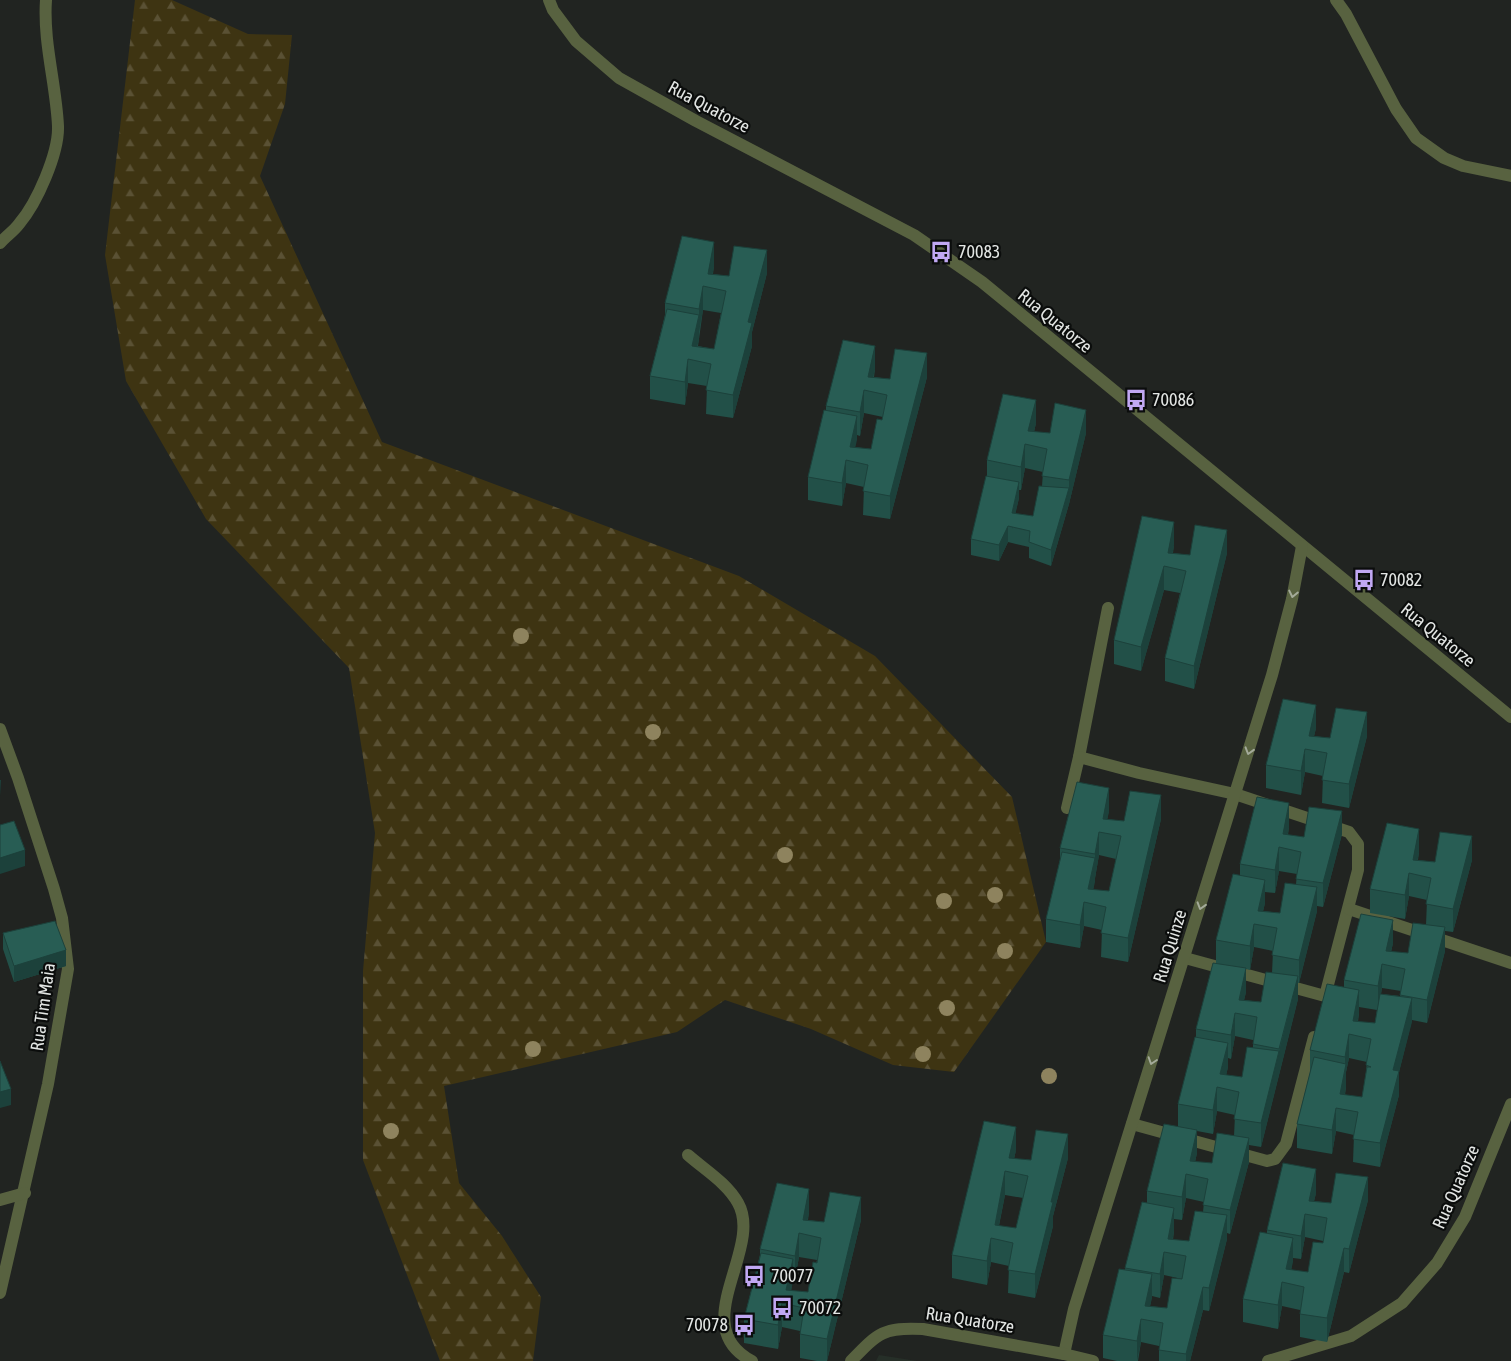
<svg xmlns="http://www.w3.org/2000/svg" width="1511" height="1361" font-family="'Asap Condensed',sans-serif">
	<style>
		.built { fill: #262f28 }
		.forest { fill: url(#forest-firs) }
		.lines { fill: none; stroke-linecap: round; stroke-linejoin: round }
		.minor { stroke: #586240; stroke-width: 12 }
		.tree { fill: #8e835e }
		.wall { fill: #225048; fill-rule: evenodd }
		.shaded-wall { fill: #1c413b }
		.building { fill: #285d54; stroke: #1c413b; fill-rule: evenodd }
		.oneway { stroke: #a4ab9a }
		.labels { text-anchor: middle; stroke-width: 4.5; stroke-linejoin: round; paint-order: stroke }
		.street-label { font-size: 18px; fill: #e3e6e4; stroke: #0b0d0c }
		.poi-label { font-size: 18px; fill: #e3e6e4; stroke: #0b0d0c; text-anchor: start }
	</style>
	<defs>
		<pattern id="forest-firs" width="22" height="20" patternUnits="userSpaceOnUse" patternTransform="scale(1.25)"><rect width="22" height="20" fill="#3e3412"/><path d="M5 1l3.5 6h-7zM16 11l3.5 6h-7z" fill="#5a5134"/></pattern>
	</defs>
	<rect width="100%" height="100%" fill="#212421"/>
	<polygon class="built" points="879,1355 917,1361 876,1361"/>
	<polygon class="forest" points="135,0 172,0 248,34 292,35 285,104 260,176 382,442 739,576 875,656 1012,797 1046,942 954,1072 893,1065 811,1029 725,1000 677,1032 444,1086 459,1183 502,1236 541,1297 533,1361 440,1361 363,1160 363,971 375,833 349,668 206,519 126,381 105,255"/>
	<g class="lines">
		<g class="minor">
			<polyline points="549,0 553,10 576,41 619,78 696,121 914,235 982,282 1511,717"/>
			<polyline points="1336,0 1346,14 1396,109 1416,138 1444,158 1463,166 1511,176"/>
			<path d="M0,243C6,236 14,231 19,224C37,203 59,153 58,126C56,84 43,42 46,0"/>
			<polyline points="0,729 18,778 54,889 62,918 68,969 48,1084 0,1293"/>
			<polyline points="1079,757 1108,608"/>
			<polyline points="1067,808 1079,757 1139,773 1235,794 1349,832 1358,844 1358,870 1325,996 1185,958"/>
			<polyline points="1349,909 1511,963"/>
			<polyline points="1132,1124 1267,1161 1275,1159 1286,1144 1314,1037"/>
			<path d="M688,1155C705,1170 727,1183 738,1203C764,1249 685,1326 752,1361"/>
			<polyline points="0,1200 25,1193"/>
			<polyline points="1064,1354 1074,1309 1272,675 1292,599 1302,546"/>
			<path d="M851,1361C878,1333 883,1327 923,1329L1064,1354L1093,1361"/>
			<polyline points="1268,1361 1351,1336 1402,1303 1437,1263 1465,1217 1511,1104"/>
		</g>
	</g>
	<g class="tree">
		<circle cx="521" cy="636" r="8"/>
		<circle cx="653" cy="732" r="8"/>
		<circle cx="785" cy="855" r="8"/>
		<circle cx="995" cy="895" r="8"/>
		<circle cx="944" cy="901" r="8"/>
		<circle cx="1005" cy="951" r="8"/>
		<circle cx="947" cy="1008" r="8"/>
		<circle cx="533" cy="1049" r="8"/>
		<circle cx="923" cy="1054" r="8"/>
		<circle cx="1049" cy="1076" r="8"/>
		<circle cx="391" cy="1131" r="8"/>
	</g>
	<g class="wall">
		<path d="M714,266L713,274L729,276L767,273L752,332V346L733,418L706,414L707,386L688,383L685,405L650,399V376L665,315V303ZM703,310L721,313L714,349L698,346Z"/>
		<path d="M875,369L874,377L890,379L927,377L890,519L863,515L864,487L846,483L842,506L808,500V477L826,410V406ZM864,413L883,417L871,449L855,447L857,435L860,436Z"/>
		<path d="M1036,423L1034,432L1050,433H1086L1069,504L1051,566L1029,558V547L1008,542L999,561L971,555V539L987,476V460ZM1025,468L1043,472L1042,486L1033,516L1015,514L1019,498V490H1021Z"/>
		<polygon points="1174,545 1173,553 1190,555 1227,553 1194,689 1165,681 1165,658 1180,593 1164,590 1141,671 1114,664 1114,640"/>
		<polygon points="1316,728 1314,736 1330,738 1367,736 1349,808 1322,803 1323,776 1305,772 1301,795 1266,788 1266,765"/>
		<path d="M1109,811L1107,819L1124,821L1161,819L1128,962L1101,957L1102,930L1084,926L1080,948L1046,942V919L1060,860V848ZM1099,855L1116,859L1109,891L1093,890Z"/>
		<path d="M1289,827L1288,835L1304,837L1342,834L1323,907L1317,906V911L1299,983H1298V999L1261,1147L1249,1145V1162L1230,1234L1227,1233V1239L1209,1311L1203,1310L1190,1361H1159V1346L1141,1342L1138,1361H1117L1103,1358V1335L1147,1203V1191L1178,1127V1104L1196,1038V1029L1216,963V940L1240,875V864ZM1279,871L1297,874L1296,884L1280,913L1263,911L1265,903V892L1275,893ZM1254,947L1273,951L1272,973L1261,1002L1244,1000L1246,992V969L1250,970ZM1235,1036L1253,1040V1047L1242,1077L1226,1075L1228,1067V1058L1231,1059ZM1217,1111L1235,1115L1234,1136L1212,1163L1195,1162L1197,1153V1131L1213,1134ZM1186,1198L1204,1202L1203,1212L1189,1241L1173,1240L1174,1231V1219L1182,1220ZM1164,1275L1182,1279L1167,1308L1150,1306L1152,1296L1160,1298Z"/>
		<path d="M1419,852L1418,860L1435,862L1472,860L1453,932L1445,931V951L1427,1023L1412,1020L1399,1072V1095L1380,1167L1353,1162L1354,1135L1336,1131L1332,1154L1297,1148V1124L1310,1073V1050L1344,987V980L1393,943L1391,952L1408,953L1426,925L1427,900L1409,896L1405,919L1370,913V889ZM1382,988L1401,991L1400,996L1381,994ZM1359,1007L1377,1010L1375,1023L1358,1022L1359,1013ZM1349,1058L1367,1062L1366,1072L1362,1097L1345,1095L1346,1087V1072Z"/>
		<polygon points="3,933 66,966 14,982 3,949"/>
		<path d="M1016,1150L1014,1159L1031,1160L1068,1158L1053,1216V1226L1035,1298L1008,1293L1009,1266L991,1262L987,1285L952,1278V1255ZM1005,1195L1023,1198L1016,1228L999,1226Z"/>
		<path d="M1316,1193L1314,1201L1331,1203L1368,1200L1349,1273L1344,1272L1327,1342L1300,1337V1310L1282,1306L1278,1329L1243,1322V1299L1267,1233V1230ZM1305,1237L1323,1241V1243L1308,1272L1291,1270L1293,1258L1301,1259Z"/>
		<path d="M809,1212L808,1220L824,1222L861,1220L827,1361H817L800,1358V1331L782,1327L778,1349L744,1343V1319L760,1255V1249ZM799,1257L817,1260L808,1292L791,1291L793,1279H795Z"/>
	</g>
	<g class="shaded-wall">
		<polygon points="714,242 714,266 710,288 708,274"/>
		<polygon points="767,250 767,273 752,332 752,346 733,418 733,395 748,322"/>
		<polygon points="703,286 703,310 699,332 699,309"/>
		<polygon points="699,315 699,339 694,360 692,346"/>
		<polygon points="875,346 875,369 870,391 868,377"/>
		<polygon points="927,353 927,377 890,519 890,496"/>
		<polygon points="688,359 688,383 685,405 685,382"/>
		<polygon points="864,390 864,413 860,436 860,412"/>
		<polygon points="1036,400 1036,423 1031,445 1028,431"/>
		<polygon points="1086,410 1086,433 1069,504 1051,566 1051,550 1069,488 1069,480"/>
		<polygon points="857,416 857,440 852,461 850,447"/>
		<polygon points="1025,444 1025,468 1021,490 1021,467"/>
		<polygon points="846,460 846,483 842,506 842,483"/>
		<polygon points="1019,482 1019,498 1012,529 1012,513"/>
		<polygon points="1174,522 1174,545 1170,567 1168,553"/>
		<polygon points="1008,526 1008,542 999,561 999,545"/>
		<polygon points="1227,530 1227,553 1194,689 1194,666"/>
		<polygon points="1164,566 1164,590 1141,671 1141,647"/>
		<polygon points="1316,705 1316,728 1311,750 1309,736"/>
		<polygon points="1367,712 1367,736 1349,808 1349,784"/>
		<polygon points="1305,749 1305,772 1301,795 1301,771"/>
		<polygon points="0,780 1,780 0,796"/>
		<polygon points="1109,788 1109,811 1105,833 1103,819"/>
		<polygon points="1161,795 1161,819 1128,962 1128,938"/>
		<polygon points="1289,803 1289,827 1285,849 1283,834"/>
		<polygon points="1342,811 1342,834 1323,907 1323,883"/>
		<polygon points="1419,829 1419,852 1415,874 1413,860"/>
		<polygon points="1099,832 1099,855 1095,878 1095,854"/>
		<polygon points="1472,836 1472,860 1453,932 1453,909"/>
		<polygon points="1279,847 1279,871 1275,893 1275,870"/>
		<polygon points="25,850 25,866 0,874 0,858"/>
		<polygon points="1095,858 1095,882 1090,904 1088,889"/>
		<polygon points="1409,873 1409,896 1405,919 1405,895"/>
		<polygon points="1265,880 1265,903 1260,925 1258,911"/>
		<polygon points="1317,887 1317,911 1299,983 1299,960"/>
		<polygon points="1084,902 1084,926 1080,948 1080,925"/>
		<polygon points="1393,920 1393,943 1388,965 1386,951"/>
		<polygon points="1254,924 1254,947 1250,970 1250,946"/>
		<polygon points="1445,927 1445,951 1427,1023 1427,1000"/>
		<polygon points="66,950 66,966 14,982 14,966"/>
		<polygon points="1382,964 1382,988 1378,1010 1378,986"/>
		<polygon points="1246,968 1246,992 1241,1014 1239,1000"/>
		<polygon points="1298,976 1298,999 1261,1147 1261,1123"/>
		<polygon points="1359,990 1359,1013 1355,1035 1353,1021"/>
		<polygon points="1412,998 1412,1022 1399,1072 1399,1095 1380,1167 1380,1143 1393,1070"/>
		<polygon points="1235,1013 1235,1036 1231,1059 1231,1035"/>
		<polygon points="1349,1034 1349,1058 1346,1072 1346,1087 1342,1109 1340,1094 1345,1070 1345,1057"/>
		<polygon points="1228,1043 1228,1067 1223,1089 1220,1074"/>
		<polygon points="1217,1087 1217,1111 1213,1134 1213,1110"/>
		<polygon points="11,1089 11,1105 0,1108 0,1092"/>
		<polygon points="1336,1108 1336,1131 1332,1154 1332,1130"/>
		<polygon points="1016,1127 1016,1150 1011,1172 1009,1158"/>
		<polygon points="1197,1130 1197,1153 1192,1175 1190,1161"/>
		<polygon points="1068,1134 1068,1158 1053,1216 1053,1226 1035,1298 1035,1274 1051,1202"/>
		<polygon points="1249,1138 1249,1162 1230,1234 1230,1210"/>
		<polygon points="1316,1169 1316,1193 1311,1215 1309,1201"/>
		<polygon points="1005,1171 1005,1195 996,1239 995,1225"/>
		<polygon points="1186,1174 1186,1198 1182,1220 1182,1197"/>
		<polygon points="1368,1177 1368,1200 1349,1273 1349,1249"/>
		<polygon points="809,1189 809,1212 805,1234 803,1220"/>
		<polygon points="861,1197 861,1220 827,1361 827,1339"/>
		<polygon points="1174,1208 1174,1231 1170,1253 1168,1239"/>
		<polygon points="1305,1214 1305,1237 1301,1259 1301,1236"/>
		<polygon points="1227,1215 1227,1239 1209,1311 1209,1288"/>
		<polygon points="799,1233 799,1257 795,1279 795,1256"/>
		<polygon points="991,1238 991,1262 987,1285 987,1261"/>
		<polygon points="1293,1238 1293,1262 1288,1284 1286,1269"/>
		<polygon points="1344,1248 1344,1272 1327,1342 1327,1318"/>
		<polygon points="1164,1252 1164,1275 1160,1298 1160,1274"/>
		<polygon points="793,1259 793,1282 788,1304 786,1290"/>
		<polygon points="1152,1274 1152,1298 1147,1320 1145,1306"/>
		<polygon points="1282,1282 1282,1306 1278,1329 1278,1305"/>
		<polygon points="1203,1287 1203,1310 1190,1361 1186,1361 1186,1354"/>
		<polygon points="782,1303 782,1327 778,1349 778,1325"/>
		<polygon points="1141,1319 1141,1342 1137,1361 1137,1341"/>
	</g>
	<g class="building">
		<polygon points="682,236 714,242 708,274 729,276 734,246 767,250 748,322 752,323 733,395 706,390 711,364 688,359 685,382 650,376 667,309 699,315 692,346 714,349 726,291 703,286 699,309 665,303"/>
		<polygon points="843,340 875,346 868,377 890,379 895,349 927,353 890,496 863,491 868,465 846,460 842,483 808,477 824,410 857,416 850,447 871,449 877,419 882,420 887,395 864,390 860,412 826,406"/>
		<polygon points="1003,394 1036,400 1028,431 1050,433 1055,403 1086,410 1069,480 1042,476 1047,449 1025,444 1021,467 987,460"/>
		<polygon points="986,476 1019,482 1012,513 1033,516 1039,486 1069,488 1051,550 1029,542 1030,531 1008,526 999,545 971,539"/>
		<polygon points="1142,516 1174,522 1168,553 1190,555 1195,525 1227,530 1194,666 1165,658 1186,571 1164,566 1141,647 1114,640"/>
		<polygon points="1283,699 1316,705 1309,736 1330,738 1336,708 1367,712 1349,784 1322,780 1327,753 1305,749 1301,771 1266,765"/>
		<polygon points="1077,782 1109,788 1103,819 1124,821 1130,791 1161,795 1128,938 1101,933 1106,907 1084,902 1080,925 1046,919 1062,852 1095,858 1088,889 1109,891 1121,836 1099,832 1095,854 1060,848"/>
		<polygon points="1257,797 1289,803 1283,834 1304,837 1309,807 1342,811 1323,883 1296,879 1301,852 1279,847 1275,870 1240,864"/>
		<polygon points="14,821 25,850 0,858 0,825"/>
		<polygon points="1387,823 1419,829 1413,860 1435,862 1440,832 1472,836 1453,909 1426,904 1431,878 1409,873 1405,895 1370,889"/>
		<polygon points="1233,874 1265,880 1258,911 1280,913 1285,883 1317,887 1299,960 1272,955 1277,928 1254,924 1250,946 1216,940"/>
		<polygon points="1361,914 1393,920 1386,951 1408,953 1413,923 1445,927 1427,1000 1400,995 1405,969 1382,964 1378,986 1344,980"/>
		<polygon points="55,921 66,950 14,966 3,933"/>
		<polygon points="1213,963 1246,968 1239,1000 1261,1002 1266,972 1298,976 1279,1049 1253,1044 1257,1017 1235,1013 1231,1035 1196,1029"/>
		<polygon points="1327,984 1359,990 1353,1021 1375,1023 1380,994 1412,998 1393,1070 1399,1071 1380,1143 1353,1139 1358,1112 1336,1108 1332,1130 1297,1124 1314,1057 1346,1064 1340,1094 1362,1097 1367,1067 1371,1067 1366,1065 1371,1039 1349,1034 1345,1057 1310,1050"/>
		<polygon points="1195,1037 1228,1043 1220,1074 1242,1077 1247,1047 1279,1051 1261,1123 1234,1119 1239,1092 1217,1087 1213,1110 1178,1104"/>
		<polygon points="0,1061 11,1089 0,1092"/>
		<path d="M984,1121L1016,1127L1009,1158L1031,1160L1036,1130L1068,1134L1051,1202H1053L1035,1274L1008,1270L1013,1243L991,1238L987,1261L952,1255ZM1005,1171L1028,1176L1016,1228L995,1225Z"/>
		<polygon points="1164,1124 1197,1130 1190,1161 1212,1163 1217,1133 1249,1138 1230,1210 1203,1205 1208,1179 1186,1174 1182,1197 1147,1191"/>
		<polygon points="1283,1163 1316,1169 1309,1201 1331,1203 1336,1173 1368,1177 1349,1249 1344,1248 1327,1318 1300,1314 1304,1287 1282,1282 1278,1305 1243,1299 1260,1232 1293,1238 1286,1269 1308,1272 1313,1242 1323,1243 1327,1218 1305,1214 1301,1236 1267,1230"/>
		<polygon points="777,1183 809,1189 803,1220 824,1222 830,1192 861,1197 827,1339 800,1334 804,1308 782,1303 778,1325 744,1319 761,1253 793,1259 786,1290 808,1292 813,1262 817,1263 821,1238 799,1233 795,1256 760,1249"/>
		<polygon points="1142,1202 1174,1208 1168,1239 1189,1241 1195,1211 1227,1215 1209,1288 1203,1287 1186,1354 1159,1350 1163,1323 1141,1319 1137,1341 1103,1335 1119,1269 1152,1274 1145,1306 1167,1308 1172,1278 1182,1279 1186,1256 1164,1252 1160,1274 1125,1268"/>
	</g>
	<defs><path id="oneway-chevron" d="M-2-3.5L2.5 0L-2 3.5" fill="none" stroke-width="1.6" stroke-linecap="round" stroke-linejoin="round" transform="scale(1.25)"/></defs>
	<g class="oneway">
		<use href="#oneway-chevron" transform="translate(1293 594) rotate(102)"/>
		<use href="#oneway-chevron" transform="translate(1249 751) rotate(107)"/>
		<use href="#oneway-chevron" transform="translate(1201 906) rotate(107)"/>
		<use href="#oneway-chevron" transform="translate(1152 1061) rotate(108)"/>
	</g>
	<defs>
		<g id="bus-bare" transform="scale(1.725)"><path d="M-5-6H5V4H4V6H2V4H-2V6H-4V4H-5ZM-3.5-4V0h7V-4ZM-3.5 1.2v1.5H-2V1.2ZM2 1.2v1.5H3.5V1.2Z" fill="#c1a8f3" stroke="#0b0d0c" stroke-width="2.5" paint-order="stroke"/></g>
	</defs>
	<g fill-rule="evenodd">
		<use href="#bus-bare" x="941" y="252"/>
		<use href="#bus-bare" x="1136" y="400"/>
		<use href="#bus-bare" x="1364" y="580"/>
		<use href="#bus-bare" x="754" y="1276"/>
		<use href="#bus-bare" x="782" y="1308"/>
		<use href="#bus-bare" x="744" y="1325"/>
	</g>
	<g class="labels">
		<g class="street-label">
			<text transform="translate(709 107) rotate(28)" y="6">Rua Quatorze</text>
			<text transform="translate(1055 321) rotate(39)" y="6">Rua Quatorze</text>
			<text transform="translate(1438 635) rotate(39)" y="6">Rua Quatorze</text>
			<text transform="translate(1170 946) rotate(-73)" y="6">Rua Quinze</text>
			<text transform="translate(43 1007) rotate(-82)" y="6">Rua Tim Maia</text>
			<text transform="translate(1456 1187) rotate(-66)" y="6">Rua Quatorze</text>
			<text transform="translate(970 1320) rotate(9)" y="6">Rua Quatorze</text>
		</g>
		<g class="poi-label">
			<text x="958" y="258">70083</text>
			<text x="1152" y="406">70086</text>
			<text x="1380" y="586">70082</text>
			<text x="771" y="1282">70077</text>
			<text x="799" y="1314">70072</text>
			<text x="728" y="1331" text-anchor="end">70078</text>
		</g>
	</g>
</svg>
